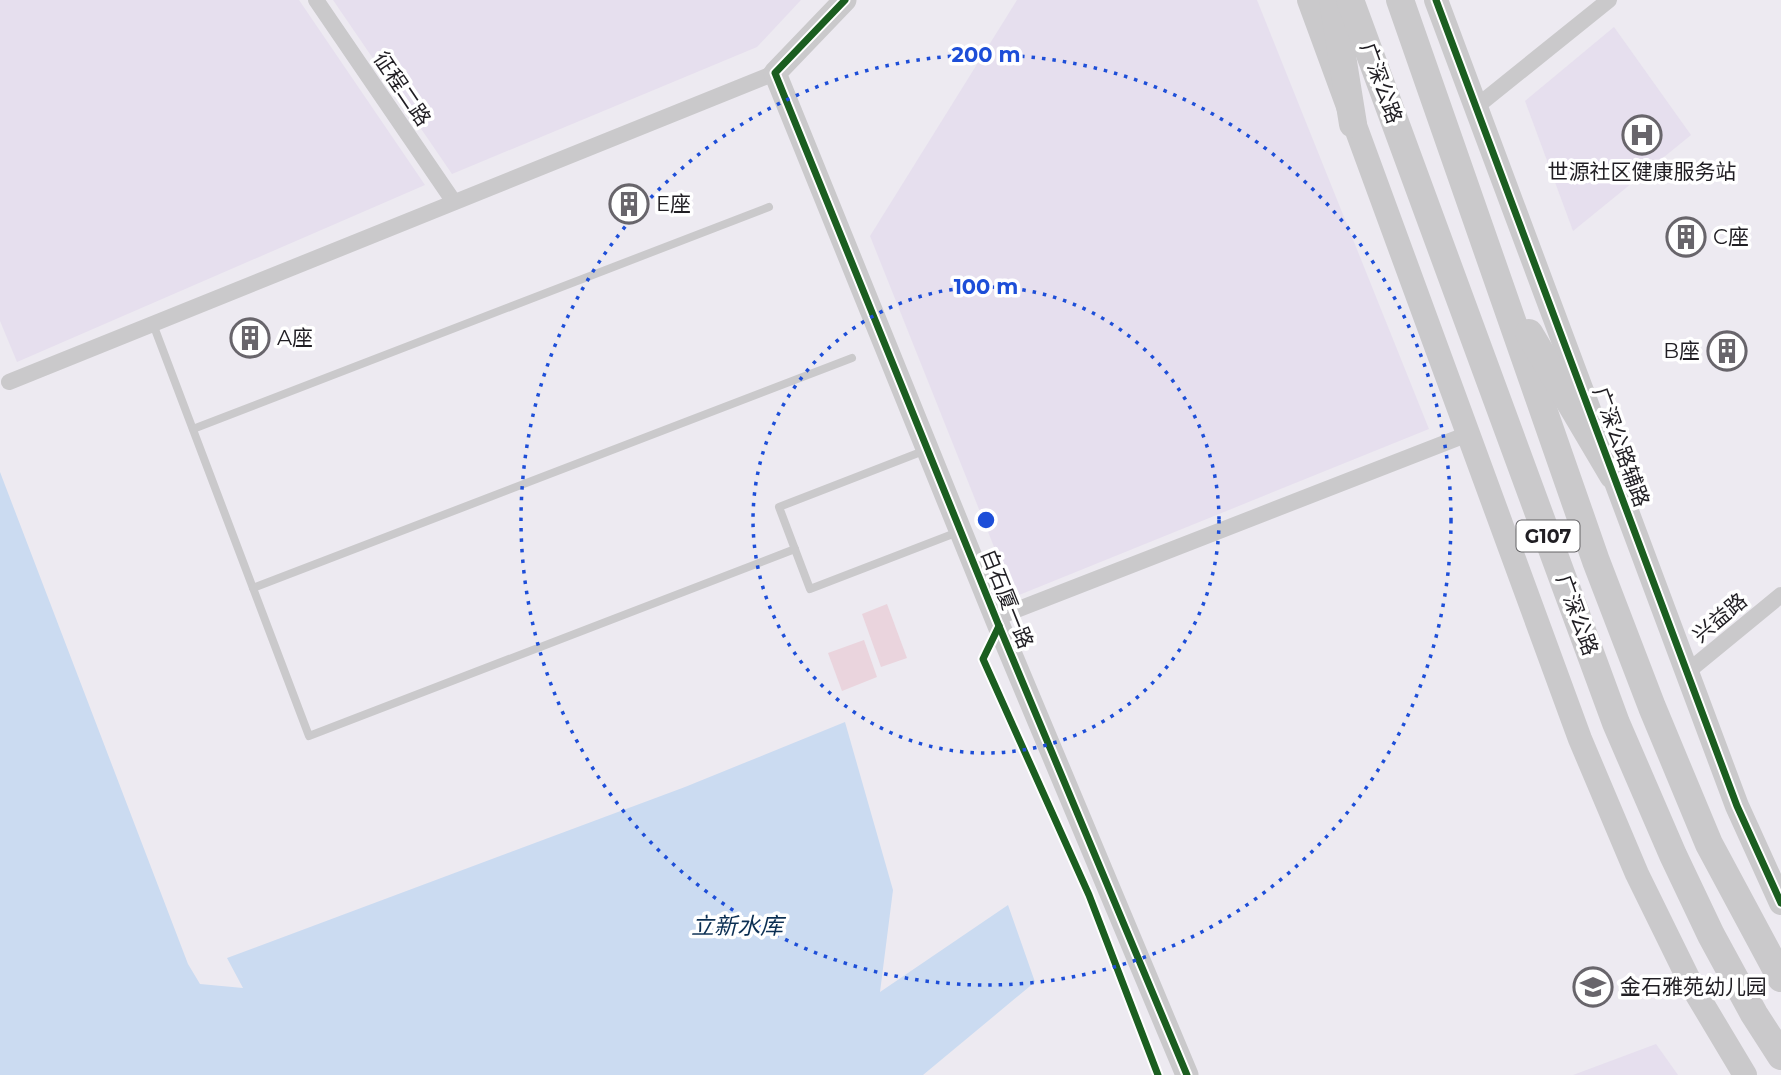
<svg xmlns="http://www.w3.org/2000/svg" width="1781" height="1075" font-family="Montserrat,'Noto Sans SC',sans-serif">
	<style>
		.built { fill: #e6dfee }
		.grass { fill: #ead4dd }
		.water { fill: #cbdbf1 }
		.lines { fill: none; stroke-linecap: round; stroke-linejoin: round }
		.lane { stroke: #cac9cb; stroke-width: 8 }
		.street { stroke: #cac9cb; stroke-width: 16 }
		.secondary { stroke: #cac9cb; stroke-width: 23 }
		.primary { stroke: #cac9cb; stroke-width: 24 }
		.highway { stroke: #cac9cb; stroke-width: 28 }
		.cycleway-casing { stroke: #fff; stroke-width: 11 }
		.cycleway { stroke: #1b5e20; stroke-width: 7 }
		.ring { fill: none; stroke: #1d4ed8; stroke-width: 3.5; stroke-dasharray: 3.5 7 }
		.labels { text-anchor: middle; stroke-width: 7; stroke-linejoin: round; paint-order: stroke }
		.shield { fill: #fff; stroke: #636265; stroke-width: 2 }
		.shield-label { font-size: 19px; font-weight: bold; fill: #201e23 }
		.street-label { font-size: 21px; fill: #201e23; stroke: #fff }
		.poi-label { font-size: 21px; fill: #201e23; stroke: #fff; text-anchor: start }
		.water-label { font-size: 23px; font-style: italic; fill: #0b2f53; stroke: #fff }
		.centre { fill: #1d4ed8; stroke: #fff; stroke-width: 3.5 }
		.ring-label { font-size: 21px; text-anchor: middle; font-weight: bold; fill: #1d4ed8; stroke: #fff; stroke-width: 7; stroke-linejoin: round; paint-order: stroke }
	</style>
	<rect width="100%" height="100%" fill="#edeaf1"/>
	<g class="built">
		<polygon points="0,0 299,0 425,185 17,362 0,321"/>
		<polygon points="333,0 801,0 757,47 452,174"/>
		<polygon points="1017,0 1257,0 1429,429 1014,597 870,236"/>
		<polygon points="1614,27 1691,135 1573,231 1525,101"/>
		<polygon points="1656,1044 1678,1075 1573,1075"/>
	</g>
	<g class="grass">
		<polygon points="887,604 907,658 881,667 862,614"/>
		<polygon points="864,640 877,677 842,691 828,653"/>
	</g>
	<polygon class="water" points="0,472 188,964 200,984 243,988 227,958 685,787 845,722 893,890 880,992 1008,905 1035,982 923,1075 0,1075"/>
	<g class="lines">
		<g class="lane">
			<polyline points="153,324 309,736 795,549"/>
			<polyline points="193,429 769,207"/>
			<polyline points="926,450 779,507 810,589 958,532"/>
			<polyline points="253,588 852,358"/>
		</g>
		<g class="street">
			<polyline points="316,0 454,202"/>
			<polyline points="1476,107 1609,0"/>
			<polyline points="9,382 775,73"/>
			<polyline points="996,618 1468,434"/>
			<polyline points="1686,673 1781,595"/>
		</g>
		<polyline class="secondary" points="845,0 775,73 999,626 1187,1075"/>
		<g class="primary">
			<polyline points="1309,0 1580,739 1637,874 1693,988 1745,1075"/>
			<polyline points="1436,0 1737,806 1781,903"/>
		</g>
		<g class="highway">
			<polyline points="1333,0 1353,124"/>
			<polyline points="1350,0 1616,723 1673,855 1711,935 1754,1014 1781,1056"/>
			<polyline points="1400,0 1596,561 1652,707 1709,844 1781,978"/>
			<polyline points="1529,333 1613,475"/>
		</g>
		<g class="cycleway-casing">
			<g id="cycleway">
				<polyline points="845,0 775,73 999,626 1187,1075"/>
				<polyline points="1436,0 1737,806 1781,903"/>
				<polyline points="999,626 983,659 1089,895 1158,1075"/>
			</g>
		</g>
		<use href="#cycleway" class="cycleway"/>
	</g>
	<g class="ring">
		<circle cx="986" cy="520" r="233"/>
		<circle cx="986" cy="520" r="465"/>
	</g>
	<defs>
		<g id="hospital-ring" transform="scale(2.0125)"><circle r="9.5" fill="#fff" stroke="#68656b" stroke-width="1.5"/><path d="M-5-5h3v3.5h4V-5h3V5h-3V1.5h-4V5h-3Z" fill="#68656b"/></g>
		<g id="building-ring" transform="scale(2.0125)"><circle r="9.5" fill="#fff" stroke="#68656b" stroke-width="1.5"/><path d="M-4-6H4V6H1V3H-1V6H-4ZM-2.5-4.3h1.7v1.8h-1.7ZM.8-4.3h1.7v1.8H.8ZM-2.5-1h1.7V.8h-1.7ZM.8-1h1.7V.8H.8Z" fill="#68656b"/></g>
		<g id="school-ring" transform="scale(2.0125)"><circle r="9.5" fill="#fff" stroke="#68656b" stroke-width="1.5"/><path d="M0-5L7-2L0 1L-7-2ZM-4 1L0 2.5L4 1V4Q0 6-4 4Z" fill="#68656b"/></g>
	</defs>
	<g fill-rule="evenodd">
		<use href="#hospital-ring" x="1642" y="135"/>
		<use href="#building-ring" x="629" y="204"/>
		<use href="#building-ring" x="1686" y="237"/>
		<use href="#building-ring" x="250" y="338"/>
		<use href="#building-ring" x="1727" y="351"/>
		<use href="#school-ring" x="1593" y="987"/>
	</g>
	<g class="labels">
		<rect class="shield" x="1516.5" y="520.5" width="63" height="31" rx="5"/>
		<g class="shield-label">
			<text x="1548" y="543">G107</text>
		</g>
		<g class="street-label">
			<text transform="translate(1381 83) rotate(70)" y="7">广深公路</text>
			<text transform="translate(402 89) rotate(56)" y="7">征程二路</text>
			<text transform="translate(1621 447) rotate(70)" y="7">广深公路辅路</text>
			<text transform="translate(1007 599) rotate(68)" y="7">白石厦一路</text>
			<text transform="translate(1577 615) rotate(70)" y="7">广深公路</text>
			<text transform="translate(1720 618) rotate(-40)" y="7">兴益路</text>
		</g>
		<g class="poi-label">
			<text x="1642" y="179" text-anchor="middle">世源社区健康服务站</text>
			<text x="656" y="211">E座</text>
			<text x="1713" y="244">C座</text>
			<text x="277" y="345">A座</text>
			<text x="1700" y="358" text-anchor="end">B座</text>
			<text x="1620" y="994">金石雅苑幼儿园</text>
		</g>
		<g class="water-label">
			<text x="737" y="934">立新水库</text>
		</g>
	</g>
	<circle cx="986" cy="520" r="10" class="centre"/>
	<g class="ring-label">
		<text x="986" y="62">200 m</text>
		<text x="986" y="294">100 m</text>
	</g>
</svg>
